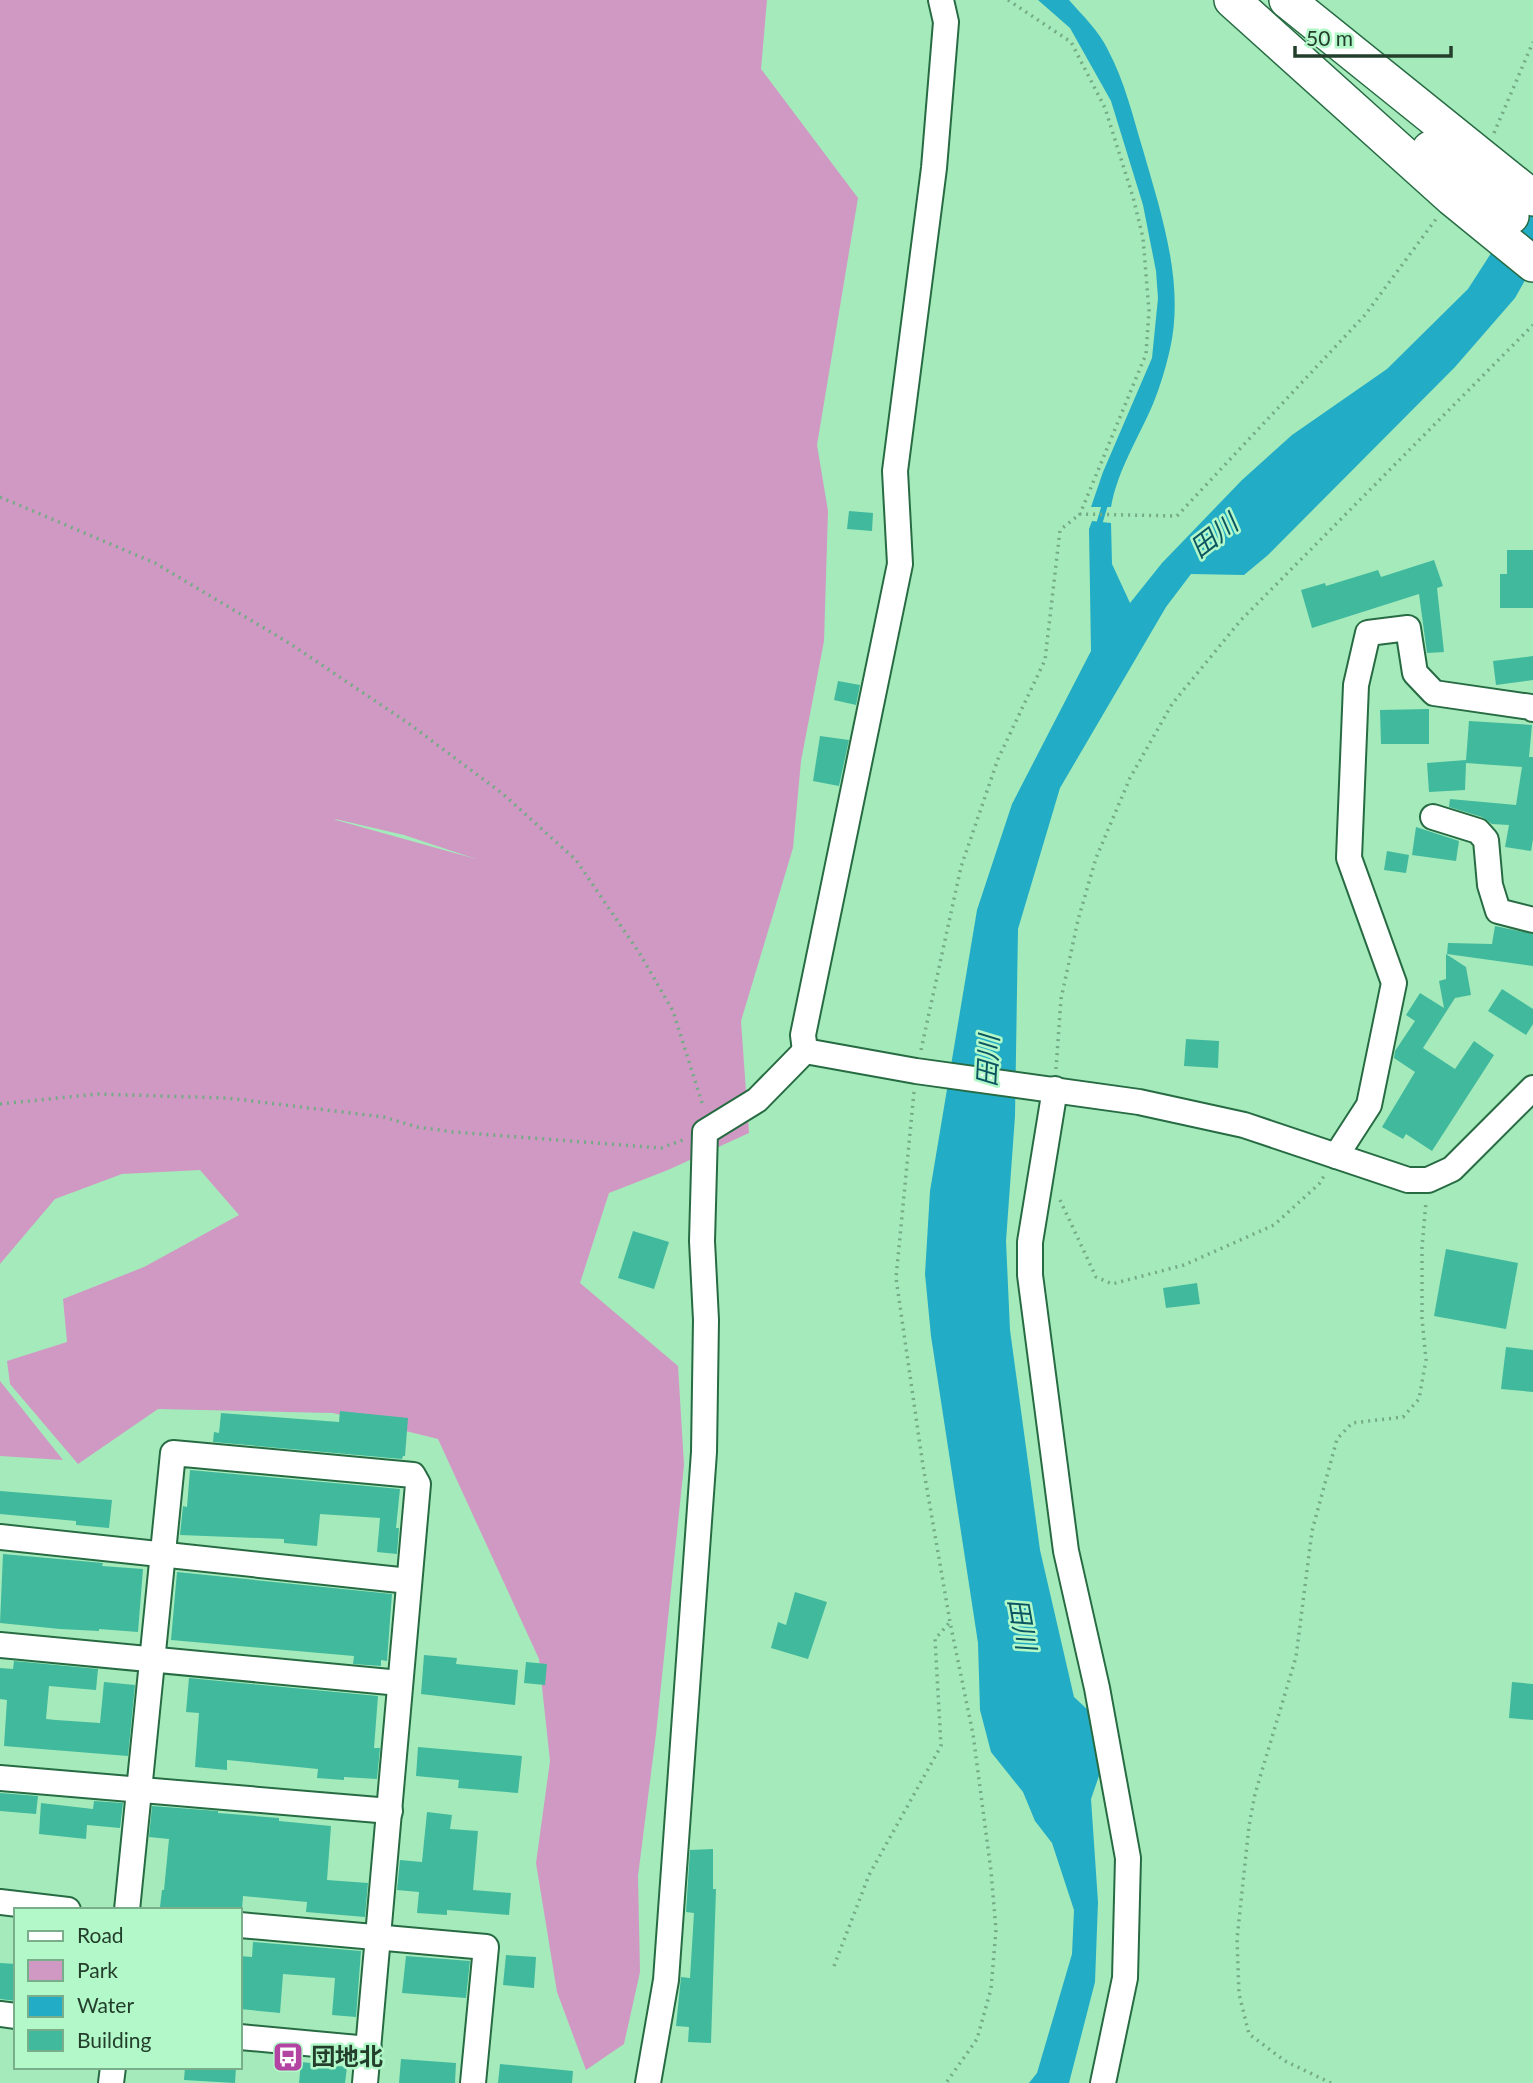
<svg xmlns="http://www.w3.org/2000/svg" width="1533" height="2083" font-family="Lato,'Noto Sans JP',sans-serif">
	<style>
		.green { fill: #d099c4; fill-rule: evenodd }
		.water { fill: #23acc5 }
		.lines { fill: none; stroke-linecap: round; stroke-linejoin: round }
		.stream { stroke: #23acc5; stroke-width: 6 }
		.building { fill: #41b99d }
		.minor-casing { stroke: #276b43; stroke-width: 28 }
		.highway-casing { stroke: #276b43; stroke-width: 38 }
		.path { stroke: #74aa85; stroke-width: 3.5; stroke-dasharray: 2 5; stroke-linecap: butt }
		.minor { stroke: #fff; stroke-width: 24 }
		.highway { stroke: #fff; stroke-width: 35 }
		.labels { text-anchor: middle; stroke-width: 5; stroke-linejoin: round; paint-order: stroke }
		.poi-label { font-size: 24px; font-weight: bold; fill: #233f2c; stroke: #b2f8c8; text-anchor: start }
		.water-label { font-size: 26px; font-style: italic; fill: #0b5462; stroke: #b2f8c8 }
	</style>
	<rect width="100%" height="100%" fill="#a5eabb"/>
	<g class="green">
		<path d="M0,0H767L761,69L858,198L817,445L828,511L824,641L801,761L793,848L741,1021L749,1133L668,1170L609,1193L580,1283L678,1366L684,1465L656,1734L638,1876L640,1972L624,2044L586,2070L557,1992L536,1863L550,1761L539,1659L438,1439L333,1413L158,1409L78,1464L10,1384L7,1361L67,1342L63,1299L144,1267L239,1215L200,1170L122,1174L55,1199L0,1264ZM335,819L404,835L476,859L336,820Z"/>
		<polygon points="0,1381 63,1460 0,1456"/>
	</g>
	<g class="water">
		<path d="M1038,0H1069C1083,16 1099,31 1108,50C1125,82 1133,117 1143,150C1161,213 1185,283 1170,349C1166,367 1160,387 1153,404C1138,439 1118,469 1111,507H1091L1103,472L1152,358L1158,298L1156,271L1143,205L1111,101L1070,28Z"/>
		<polygon points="1533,188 1533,266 1515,298 1455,367 1268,555 1244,575 1191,574 1166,607 1060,788 1018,929 1015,1116 1006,1241 1010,1330 1040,1550 1074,1697 1088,1710 1100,1773 1091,1799 1098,1902 1095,1982 1069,2083 1029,2083 1037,2073 1072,1954 1074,1910 1052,1843 1035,1821 1023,1792 991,1752 980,1710 978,1643 931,1336 925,1274 930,1191 977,910 1012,804 1091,651 1089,529 1092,521 1111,523 1112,564 1130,603 1162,563 1242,480 1292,435 1387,369 1468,289"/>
	</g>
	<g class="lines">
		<polyline class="stream" points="1098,528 1106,501"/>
	</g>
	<g class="building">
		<polygon points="849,511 873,513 872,531 847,529"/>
		<polygon points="1507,550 1533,550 1533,608 1500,608 1500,574 1507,574"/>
		<polygon points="1434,560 1443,586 1437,588 1444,652 1427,653 1419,594 1312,628 1301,590 1325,583 1326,586 1378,570 1381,577"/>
		<polygon points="1533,656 1533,680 1496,685 1493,661"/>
		<polygon points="838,681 860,685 856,705 834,700"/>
		<polygon points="1429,709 1429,744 1381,744 1380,710"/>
		<polygon points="1469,721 1532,725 1529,757 1533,757 1533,839 1531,851 1505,847 1509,825 1492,824 1482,817 1449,807 1450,799 1516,805 1522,767 1466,763 1465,790 1429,792 1427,763 1466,760"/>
		<polygon points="820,736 849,740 839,786 813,781"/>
		<polygon points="1416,827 1459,841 1456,861 1412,855"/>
		<polygon points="1387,851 1409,855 1406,873 1384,870"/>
		<polygon points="1495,926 1533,934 1533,966 1447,954 1448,943 1492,944"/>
		<polygon points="1446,954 1466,967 1471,995 1455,998 1423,1048 1455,1069 1474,1041 1494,1055 1432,1151 1406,1134 1403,1139 1382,1127 1415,1072 1394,1058 1395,1051 1415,1021 1406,1015 1420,993 1444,1008 1439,981 1446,979"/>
		<polygon points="1502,989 1533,1009 1533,1024 1526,1035 1488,1011"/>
		<polygon points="1186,1039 1219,1041 1218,1068 1184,1066"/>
		<polygon points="633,1231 669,1242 654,1289 618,1278"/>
		<polygon points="1446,1249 1518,1263 1506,1329 1434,1316"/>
		<polygon points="1197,1283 1200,1304 1166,1308 1163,1288"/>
		<polygon points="1506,1347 1533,1350 1533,1392 1501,1389"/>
		<polygon points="340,1411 408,1418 405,1456 403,1456 402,1459 213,1442 214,1432 219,1433 221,1413 339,1422"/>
		<polygon points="190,1470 400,1489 396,1528 399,1528 397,1554 377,1552 380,1518 320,1514 317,1546 284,1543 284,1539 180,1535 183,1506 187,1507"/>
		<polygon points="0,1491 112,1500 109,1528 76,1525 76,1521 0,1514"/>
		<polygon points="3,1554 103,1563 102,1566 143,1569 138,1632 99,1629 99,1631 60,1629 0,1623"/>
		<polygon points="177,1572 392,1594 387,1661 381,1660 381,1666 353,1664 354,1656 171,1640"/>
		<polygon points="795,1592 827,1602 808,1659 771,1648 778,1622 786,1625"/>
		<polygon points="424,1655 457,1658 456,1664 518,1670 515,1705 421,1694"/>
		<polygon points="14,1661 98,1669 96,1690 49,1686 46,1719 56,1720 100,1723 104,1682 135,1685 128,1756 4,1746 7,1700 0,1699 0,1668 13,1669"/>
		<polygon points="526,1662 547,1664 545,1685 524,1683"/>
		<polygon points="189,1678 378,1696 374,1748 380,1748 377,1779 344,1777 344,1780 317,1778 318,1769 227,1760 227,1770 195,1767 199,1713 186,1712"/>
		<polygon points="1512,1682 1533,1684 1533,1720 1509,1718"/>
		<polygon points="418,1747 522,1756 518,1793 458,1788 459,1780 416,1776"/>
		<polygon points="0,1793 38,1796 36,1814 0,1811"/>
		<polygon points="94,1801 123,1803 120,1828 87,1825 86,1839 39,1834 41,1803 93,1809"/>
		<polygon points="152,1806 218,1811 218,1813 279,1818 279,1821 331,1826 327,1880 368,1883 365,1917 306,1912 307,1902 243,1896 242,1910 160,1907 162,1890 164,1890 169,1839 149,1837"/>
		<polygon points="427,1812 452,1815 450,1829 478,1831 473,1890 511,1893 509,1915 447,1910 447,1915 417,1913 419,1892 397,1890 400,1860 422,1862"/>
		<polygon points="713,1849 713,1889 716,1889 711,2043 688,2042 689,2027 676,2026 681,1977 690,1978 694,1913 686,1912 690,1850"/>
		<polygon points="253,1942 361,1951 356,2017 332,2015 335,1978 283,1974 280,2013 240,2009 240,1956 252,1957"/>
		<polygon points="506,1955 536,1957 534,1988 503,1985"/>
		<polygon points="406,1956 470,1961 466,1998 402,1993"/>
		<polygon points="0,1963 16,1964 16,2001 0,1999"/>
		<polygon points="401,2059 456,2063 455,2083 399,2083"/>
		<polygon points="301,2062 347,2067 345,2083 299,2083"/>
		<polygon points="500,2064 573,2071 572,2083 498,2083"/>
		<polygon points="185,2067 236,2067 235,2083 184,2080"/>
	</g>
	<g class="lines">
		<g class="minor-casing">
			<g id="minor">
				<polyline points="1433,817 1478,831 1486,840 1490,885 1498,911 1533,920"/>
				<polyline points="805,1051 803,1035 900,564 895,471 934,168 946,22 941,0"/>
				<polyline points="1055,1089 1030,1242 1030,1275 1066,1551 1097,1688 1128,1858 1125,1978 1103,2083"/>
				<polyline points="1336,1156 1369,1105 1394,983 1349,858 1356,685 1368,633 1408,628 1415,673 1434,693 1531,707 1533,709"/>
				<polyline points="0,1537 409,1581"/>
				<polyline points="0,1645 400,1683"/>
				<polyline points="0,1778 390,1811"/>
				<polyline points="0,1902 68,1910"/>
				<polyline points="127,1910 173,1453 413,1475 418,1484 365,2083"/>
				<polyline points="240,1925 486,1947 473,2083"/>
				<polyline points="0,2014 16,2016"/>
				<polyline points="240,2037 369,2049"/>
				<polyline points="111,2083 113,2067"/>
				<polyline points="648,2083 666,1980 704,1452 706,1320 702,1241 705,1132 757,1100 805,1051 916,1071 1139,1102 1244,1125 1408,1180 1428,1180 1452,1169 1533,1088"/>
			</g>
		</g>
		<g class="highway-casing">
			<g id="highway">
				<polyline points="1232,0 1452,198 1533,264"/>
				<polyline points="1287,0 1533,198"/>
				<polyline points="1430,149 1511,216"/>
			</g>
		</g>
		<g class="path">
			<polyline points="1008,0 1071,42 1105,108 1133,197 1143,238 1149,311 1146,354 1080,514 1177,516 1365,315 1436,219"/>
			<polyline points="1494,133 1533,42"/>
			<polyline points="0,497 155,563 289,643 408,723 503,794 576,860 640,954 673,1011 703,1106"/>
			<polyline points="921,1050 961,867 998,759 1045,660 1060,530 1080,514"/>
			<polyline points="1056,1069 1061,999 1078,920 1096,858 1130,778 1172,704 1241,620 1533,325"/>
			<polyline points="914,1092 896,1278 923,1466 950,1622 973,1734 991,1871 996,1930 991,1989 977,2039 946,2083"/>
			<polyline points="0,1104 97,1094 227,1098 384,1117 417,1127 454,1132 661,1148 683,1140"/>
			<polyline points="1060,1200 1096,1277 1112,1284 1184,1265 1274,1225 1319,1184 1324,1176"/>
			<polyline points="834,1966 869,1875 941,1746 935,1639 950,1622"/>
			<polyline points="1331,2083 1285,2061 1249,2034 1239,1994 1237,1939 1249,1826 1255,1794 1296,1657 1312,1531 1337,1439 1352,1423 1403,1417 1419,1399 1426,1360 1422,1318 1422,1247 1426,1202"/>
		</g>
		<use href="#minor" class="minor"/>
		<use href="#highway" class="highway"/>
	</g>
	<defs>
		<g id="bus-square" transform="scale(1.575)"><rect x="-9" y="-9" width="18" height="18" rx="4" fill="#b344a1" stroke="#b2f8c8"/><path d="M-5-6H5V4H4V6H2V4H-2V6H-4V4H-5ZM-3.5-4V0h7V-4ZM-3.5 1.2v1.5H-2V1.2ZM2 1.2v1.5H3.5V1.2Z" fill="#fff"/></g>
	</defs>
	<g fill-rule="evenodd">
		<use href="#bus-square" x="288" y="2057"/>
	</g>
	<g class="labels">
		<g class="poi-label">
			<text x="311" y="2065">団地北</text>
		</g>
		<g class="water-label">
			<text transform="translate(1214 536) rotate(-38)" y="9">田川</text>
			<text transform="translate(988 1061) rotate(-87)" y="9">田川</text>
			<text transform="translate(1022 1624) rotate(80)" y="9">田川</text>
		</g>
	</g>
	<rect x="14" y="1908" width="228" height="161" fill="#b2f8c8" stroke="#79ae8a" stroke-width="2"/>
	<rect x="28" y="1931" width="35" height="10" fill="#ffffff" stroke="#79ae8a" stroke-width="2"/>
	<text x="77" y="1943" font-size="21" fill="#233f2c">Road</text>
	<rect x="28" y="1960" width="35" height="21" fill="#d099c4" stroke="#79ae8a" stroke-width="2"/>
	<text x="77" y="1978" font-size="21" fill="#233f2c">Park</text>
	<rect x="28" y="1996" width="35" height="21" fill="#23acc5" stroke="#79ae8a" stroke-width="2"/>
	<text x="77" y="2013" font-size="21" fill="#233f2c">Water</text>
	<rect x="28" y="2030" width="35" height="21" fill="#41b99d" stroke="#79ae8a" stroke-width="2"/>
	<text x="77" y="2048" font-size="21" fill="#233f2c">Building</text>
	<path d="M1295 46v10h156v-10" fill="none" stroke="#233f2c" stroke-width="3.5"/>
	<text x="1306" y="46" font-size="21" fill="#233f2c" stroke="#b2f8c8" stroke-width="5" paint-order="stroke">50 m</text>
</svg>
